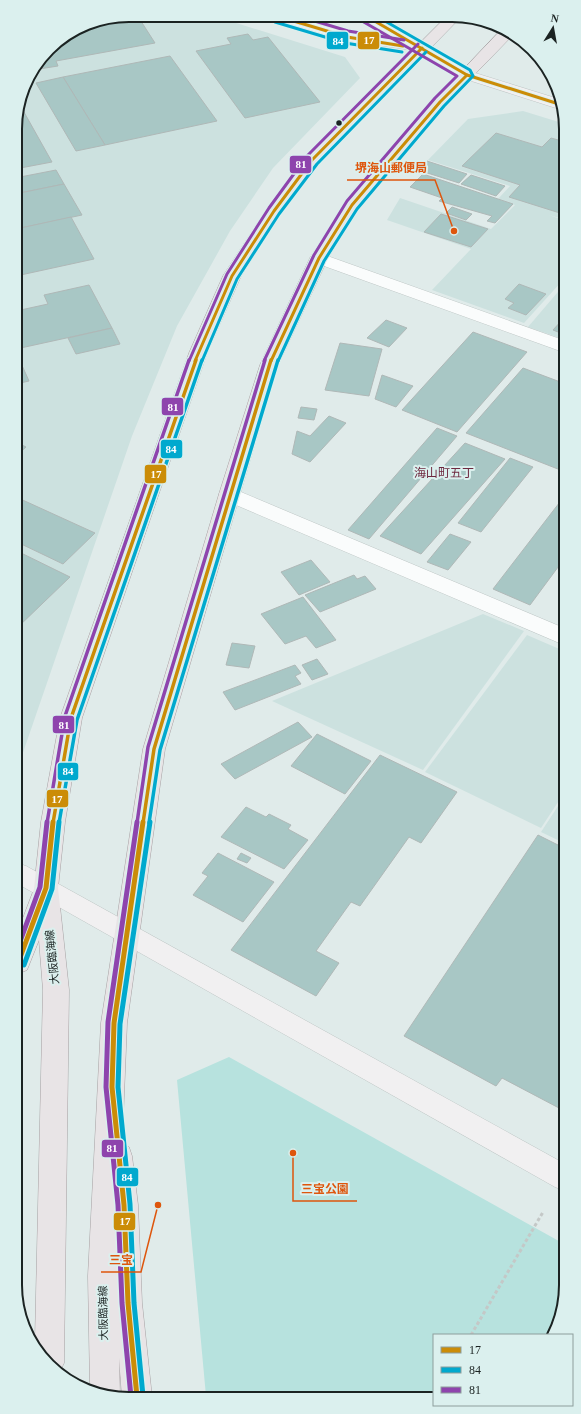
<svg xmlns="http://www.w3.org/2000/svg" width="581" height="1414" font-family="'Times New Roman','Noto Sans JP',serif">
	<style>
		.built { fill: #cce1df }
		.green { fill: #b7e2de }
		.building { fill: #a8c7c5; stroke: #afb8b7 }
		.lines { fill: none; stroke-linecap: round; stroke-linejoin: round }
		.street-casing { stroke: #bec6c5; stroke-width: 1 }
		.secondary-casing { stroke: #bec6c5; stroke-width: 1 }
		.primary-casing { stroke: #a6a1a3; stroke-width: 1 }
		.path { stroke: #c4c8c7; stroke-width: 3; stroke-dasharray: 3.5 2.5; stroke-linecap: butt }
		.street { fill: #fafcfc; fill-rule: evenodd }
		.secondary { fill: #f1f0f1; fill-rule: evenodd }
		.primary { fill: #e8e4e6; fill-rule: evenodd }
		.bus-1-far2-casing { stroke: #dbf0ee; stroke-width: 5 }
		.bus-1-far1-casing { stroke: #dbf0ee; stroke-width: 6 }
		.bus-1-casing { stroke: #dbf0ee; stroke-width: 8 }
		.bus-2-far2-casing { stroke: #dbf0ee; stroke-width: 5 }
		.bus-2-far1-casing { stroke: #dbf0ee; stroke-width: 6 }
		.bus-2-casing { stroke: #dbf0ee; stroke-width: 8 }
		.bus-3-far2-casing { stroke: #dbf0ee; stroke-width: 5 }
		.bus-3-far1-casing { stroke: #dbf0ee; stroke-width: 6 }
		.bus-3-casing { stroke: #dbf0ee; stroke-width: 8 }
		.bus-1-far2 { stroke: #cb8c07; stroke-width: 3 }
		.bus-1-far1 { stroke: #cb8c07; stroke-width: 3.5 }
		.bus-1 { stroke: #cb8c07; stroke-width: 5 }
		.bus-2-far2 { stroke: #00a9ce; stroke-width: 3 }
		.bus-2-far1 { stroke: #00a9ce; stroke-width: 3.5 }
		.bus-2 { stroke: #00a9ce; stroke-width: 5 }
		.bus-3-far2 { stroke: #8e44ad; stroke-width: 3 }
		.bus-3-far1 { stroke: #8e44ad; stroke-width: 3.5 }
		.bus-3 { stroke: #8e44ad; stroke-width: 5 }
		.bus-dot { fill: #1b2322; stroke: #dbf0ee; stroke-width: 1.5 }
		.labels { text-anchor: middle; stroke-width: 4; stroke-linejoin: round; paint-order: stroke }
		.street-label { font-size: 11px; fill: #1b2322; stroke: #dbf0ee }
		.neighbourhood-label { font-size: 12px; fill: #6d283f; stroke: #dbf0ee }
		.rim { fill: none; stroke: #1b2322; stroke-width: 2 }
		.leader { fill: none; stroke: #de560d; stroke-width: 1.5 }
		.callout-dot { fill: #de560d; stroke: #dbf0ee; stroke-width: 1.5 }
		.callout-label { font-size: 12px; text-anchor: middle; font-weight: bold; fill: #de560d; stroke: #dbf0ee; stroke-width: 4; stroke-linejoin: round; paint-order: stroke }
		.line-badge { stroke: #dbf0ee; stroke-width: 1.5 }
		.badge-label { font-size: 11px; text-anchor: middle; font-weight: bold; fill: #fff }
	</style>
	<rect width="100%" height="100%" fill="#e0ebea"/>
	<g class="built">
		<polygon points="129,15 214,16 345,57 360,78 273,168 230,231 177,326 132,436 17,770 15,122 27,79 54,44 86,24"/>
		<polygon points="523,111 562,123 563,219 549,215 563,220 563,280 524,323 432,290 471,249 387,220 400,198 491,229 515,205 498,199 510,186 428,160 468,119"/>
		<polygon points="563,286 563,339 528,327"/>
		<polygon points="483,614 524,631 423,770 272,701"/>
		<polygon points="527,635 564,651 564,793 541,828 425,772"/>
		<polygon points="564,797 564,843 541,832"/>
	</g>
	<polygon class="green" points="229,1057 566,1245 566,1292 550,1335 434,1335 434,1395 206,1396 177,1080"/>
	<g class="building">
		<polygon points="137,15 155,43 56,61 58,66 39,69 37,65 54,44 85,24"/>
		<polygon points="248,34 253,40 268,37 320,102 245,118 196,51 231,44 227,38"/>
		<polygon points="170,56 217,121 105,145 63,77"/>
		<polygon points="63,77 105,145 76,151 36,83"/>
		<polygon points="20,105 52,162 15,169 15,122"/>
		<polygon points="496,133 542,147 551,138 562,141 563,214 509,197 520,185 462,166"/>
		<polygon points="427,161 467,174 459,183 418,170"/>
		<polygon points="56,170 64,184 15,194 15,178"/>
		<polygon points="423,174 513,204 495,223 487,221 492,216 439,201 442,198 410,187"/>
		<polygon points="471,175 505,186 496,196 461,184"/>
		<polygon points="64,184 82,215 16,229 15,194"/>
		<polygon points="452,207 472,214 466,220 446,213"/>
		<polygon points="441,214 488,229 471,247 424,232"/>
		<polygon points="71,217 94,259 16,276 16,229"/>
		<polygon points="519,284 546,294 526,315 508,308 514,303 505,299"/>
		<polygon points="89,285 112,328 16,349 16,311 48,304 44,295"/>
		<polygon points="563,319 563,334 553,330"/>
		<polygon points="386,320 407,328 389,347 367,338"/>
		<polygon points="112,328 120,344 76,354 68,338"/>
		<polygon points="473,332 527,352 457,432 402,410"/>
		<polygon points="340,343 382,349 369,396 325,390"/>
		<polygon points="16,352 29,381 16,384"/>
		<polygon points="523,368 563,383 563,471 466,433"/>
		<polygon points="382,375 413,386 396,407 375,399"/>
		<polygon points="301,407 317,409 314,420 298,418"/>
		<polygon points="329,416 346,423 310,462 292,454 297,431 310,436"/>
		<polygon points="437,428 457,436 369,539 348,530"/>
		<polygon points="16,442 26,447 16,456"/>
		<polygon points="465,443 505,459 421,554 380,536"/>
		<polygon points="510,458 533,467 481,532 458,523"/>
		<polygon points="16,497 95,533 63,564 17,542"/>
		<polygon points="563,498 564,559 530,605 493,589"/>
		<polygon points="450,534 471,542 448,570 427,562"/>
		<polygon points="17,551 70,577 17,628"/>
		<polygon points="311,560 330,582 299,595 281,572"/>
		<polygon points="354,575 357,579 365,576 376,589 320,612 305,595"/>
		<polygon points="303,597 336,640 316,648 306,636 285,644 261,614"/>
		<polygon points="232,643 255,646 249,668 226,665"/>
		<polygon points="317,659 328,674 312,680 302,665"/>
		<polygon points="295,665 301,673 295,676 301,684 235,710 223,692"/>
		<polygon points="298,722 312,737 235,779 221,764"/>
		<polygon points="317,734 371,761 345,794 291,766"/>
		<polygon points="380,755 457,792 421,843 409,837 360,906 351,902 316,951 339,963 316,996 231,950"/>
		<polygon points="246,807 266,817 269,814 291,825 288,829 308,840 284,869 221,837"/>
		<polygon points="538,835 564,848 565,1098 559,1108 502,1078 496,1086 404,1036"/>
		<polygon points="218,853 274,882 243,922 193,895 208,876 202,873"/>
		<polygon points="241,853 251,858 247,863 237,859"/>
	</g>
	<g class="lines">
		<g class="street-casing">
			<g id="street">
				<polygon points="319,253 563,340 563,352 313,262 310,258 313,254"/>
				<polygon points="229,487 564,628 564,645 222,499 219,494 222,489"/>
			</g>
		</g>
		<g class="secondary-casing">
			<g id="secondary">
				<polygon points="270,16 292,16 349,33 395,40 358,16 376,17 472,72 562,100 562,110 462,78 412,50 347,41 272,19"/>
				<polygon points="17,863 26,866 565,1164 565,1191 555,1187 18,884"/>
			</g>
		</g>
		<g class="primary-casing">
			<g id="primary">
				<polygon points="446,17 461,17 318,163 281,213 241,276 207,353 82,718 65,822 58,888 69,990 64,1363 59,1373 54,1370 35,1340 43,990 39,940 27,970 18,974 18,931 34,889 41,822 60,718 189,353 223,276 268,207 306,157"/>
				<polygon points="500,31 511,37 445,105 359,207 328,258 278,365 165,749 127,1023 122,1145 129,1147 132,1156 138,1205 142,1303 152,1397 122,1397 119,1358 120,1396 107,1397 90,1388 88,1276 101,1023 143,749 219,494 260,365 310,258 346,202 435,99"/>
			</g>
		</g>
		<polyline class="path" points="471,1335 543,1212"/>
		<use href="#street" class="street"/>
		<use href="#secondary" class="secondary"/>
		<use href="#primary" class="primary"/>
		<g class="bus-1-far2-casing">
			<g id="bus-1-far2">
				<polyline points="277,16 347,37 403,46"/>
				<polyline points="366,16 467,75 562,105"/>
				<polyline points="195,361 232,276 274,211 312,160 422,48"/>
				<polyline points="271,361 319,258 352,205 440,102 467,75"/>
			</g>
		</g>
		<g class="bus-1-far1-casing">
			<g id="bus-1-far1">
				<polyline points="53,823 71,718 196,360"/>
				<polyline points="143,823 154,749 271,360"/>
			</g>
		</g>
		<g class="bus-1-casing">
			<g id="bus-1">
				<polyline points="18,963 46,888 53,822"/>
				<polyline points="137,1397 128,1303 124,1205 112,1087 114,1023 143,822"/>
			</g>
		</g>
		<g class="bus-2-far2-casing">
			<g id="bus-2-far2">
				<polyline points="275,22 345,43 402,52"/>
				<polyline points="202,361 237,279 279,214 317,164 426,52"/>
				<polyline points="278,361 324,261 357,209 444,106 473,76 470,70 378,17"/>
			</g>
		</g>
		<g class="bus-2-far1-casing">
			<g id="bus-2-far1">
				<polyline points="59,823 77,720 202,360"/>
				<polyline points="149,823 160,750 278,360"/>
			</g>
		</g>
		<g class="bus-2-casing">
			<g id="bus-2">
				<polyline points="24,965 52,889 59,822"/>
				<polyline points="143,1396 134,1303 130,1204 118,1087 120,1024 150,822"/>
			</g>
		</g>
		<g class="bus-3-far2-casing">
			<g id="bus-3-far2">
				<polyline points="298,16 348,31 404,40"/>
				<polyline points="189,361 227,274 269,208 307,156 418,44"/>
				<polyline points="264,361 314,255 347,201 435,98 457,76 362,21"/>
			</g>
		</g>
		<g class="bus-3-far1-casing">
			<g id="bus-3-far1">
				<polyline points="47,823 65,716 189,360"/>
				<polyline points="137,823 148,747 265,360"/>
			</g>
		</g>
		<g class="bus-3-casing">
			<g id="bus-3">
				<polyline points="18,947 40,887 47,822"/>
				<polyline points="131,1397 122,1303 118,1205 106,1087 108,1022 137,822"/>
			</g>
		</g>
		<use href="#bus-1-far2" class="bus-1-far2"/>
		<use href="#bus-1-far1" class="bus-1-far1"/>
		<use href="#bus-1" class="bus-1"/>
		<use href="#bus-2-far2" class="bus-2-far2"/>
		<use href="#bus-2-far1" class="bus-2-far1"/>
		<use href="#bus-2" class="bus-2"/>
		<use href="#bus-3-far2" class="bus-3-far2"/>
		<use href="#bus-3-far1" class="bus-3-far1"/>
		<use href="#bus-3" class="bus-3"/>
	</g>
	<circle class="bus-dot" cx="339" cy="123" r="3.5"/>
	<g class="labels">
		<g class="street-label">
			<text transform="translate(52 957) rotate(-96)" y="4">大阪臨海線</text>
			<text transform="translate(103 1313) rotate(-91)" y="4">大阪臨海線</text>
		</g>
		<g class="neighbourhood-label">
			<text x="444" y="477">海山町五丁</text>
		</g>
	</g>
	<path d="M0 0H581V1414H0ZM129 22H452A107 107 0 0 1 559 129V1285A107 107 0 0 1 452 1392H129A107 107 0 0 1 22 1285V129A107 107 0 0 1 129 22Z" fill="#dbf0ee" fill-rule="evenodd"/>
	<path class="rim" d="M129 22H452A107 107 0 0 1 559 129V1285A107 107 0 0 1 452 1392H129A107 107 0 0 1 22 1285V129A107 107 0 0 1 129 22Z"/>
	<path class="leader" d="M454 231L435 180H347M293 1153L293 1201H357M158 1205L141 1272H101"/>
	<g class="callout-dot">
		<circle cx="454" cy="231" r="4"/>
		<circle cx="293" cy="1153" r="4"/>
		<circle cx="158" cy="1205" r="4"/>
	</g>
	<g class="callout-label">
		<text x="391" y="172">堺海山郵便局</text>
		<text x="325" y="1193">三宝公園</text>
		<text x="121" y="1264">三宝</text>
	</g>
	<g class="line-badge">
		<rect x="357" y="31" width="23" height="19" rx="4" fill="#cb8c07"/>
		<rect x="326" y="31" width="23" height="19" rx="4" fill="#00a9ce"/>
		<rect x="289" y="155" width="23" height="19" rx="4" fill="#8e44ad"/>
		<rect x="161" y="397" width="23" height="19" rx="4" fill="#8e44ad"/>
		<rect x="160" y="439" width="23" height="20" rx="4" fill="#00a9ce"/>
		<rect x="144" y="464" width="23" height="20" rx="4" fill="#cb8c07"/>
		<rect x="52" y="715" width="23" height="19" rx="4" fill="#8e44ad"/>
		<rect x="57" y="762" width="22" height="19" rx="4" fill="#00a9ce"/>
		<rect x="46" y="789" width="23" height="19" rx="4" fill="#cb8c07"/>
		<rect x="101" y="1139" width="23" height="19" rx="4" fill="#8e44ad"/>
		<rect x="116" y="1167" width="23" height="20" rx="4" fill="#00a9ce"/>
		<rect x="113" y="1212" width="23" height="19" rx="4" fill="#cb8c07"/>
	</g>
	<g class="badge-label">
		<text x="369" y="44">17</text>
		<text x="338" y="45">84</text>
		<text x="301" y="168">81</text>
		<text x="173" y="411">81</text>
		<text x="171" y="453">84</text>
		<text x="156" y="478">17</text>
		<text x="64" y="729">81</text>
		<text x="68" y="775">84</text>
		<text x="57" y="803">17</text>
		<text x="112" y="1152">81</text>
		<text x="127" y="1181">84</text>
		<text x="125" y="1225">17</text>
	</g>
	<rect x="433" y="1334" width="140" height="72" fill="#dbf0ee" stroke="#8e9e9c"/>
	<rect x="441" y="1347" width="20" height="6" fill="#cb8c07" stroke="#8e9e9c"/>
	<text x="469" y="1354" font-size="12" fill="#1b2322">17</text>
	<rect x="441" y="1367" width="20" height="6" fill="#00a9ce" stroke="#8e9e9c"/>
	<text x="469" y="1374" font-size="12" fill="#1b2322">84</text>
	<rect x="441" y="1387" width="20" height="6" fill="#8e44ad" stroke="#8e9e9c"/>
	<text x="469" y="1394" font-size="12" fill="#1b2322">81</text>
	<g transform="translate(553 28) rotate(11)" stroke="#dbf0ee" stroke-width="3" paint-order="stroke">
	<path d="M0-3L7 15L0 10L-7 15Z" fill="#1b2322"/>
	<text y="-6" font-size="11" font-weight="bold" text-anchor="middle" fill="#1b2322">N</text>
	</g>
</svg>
